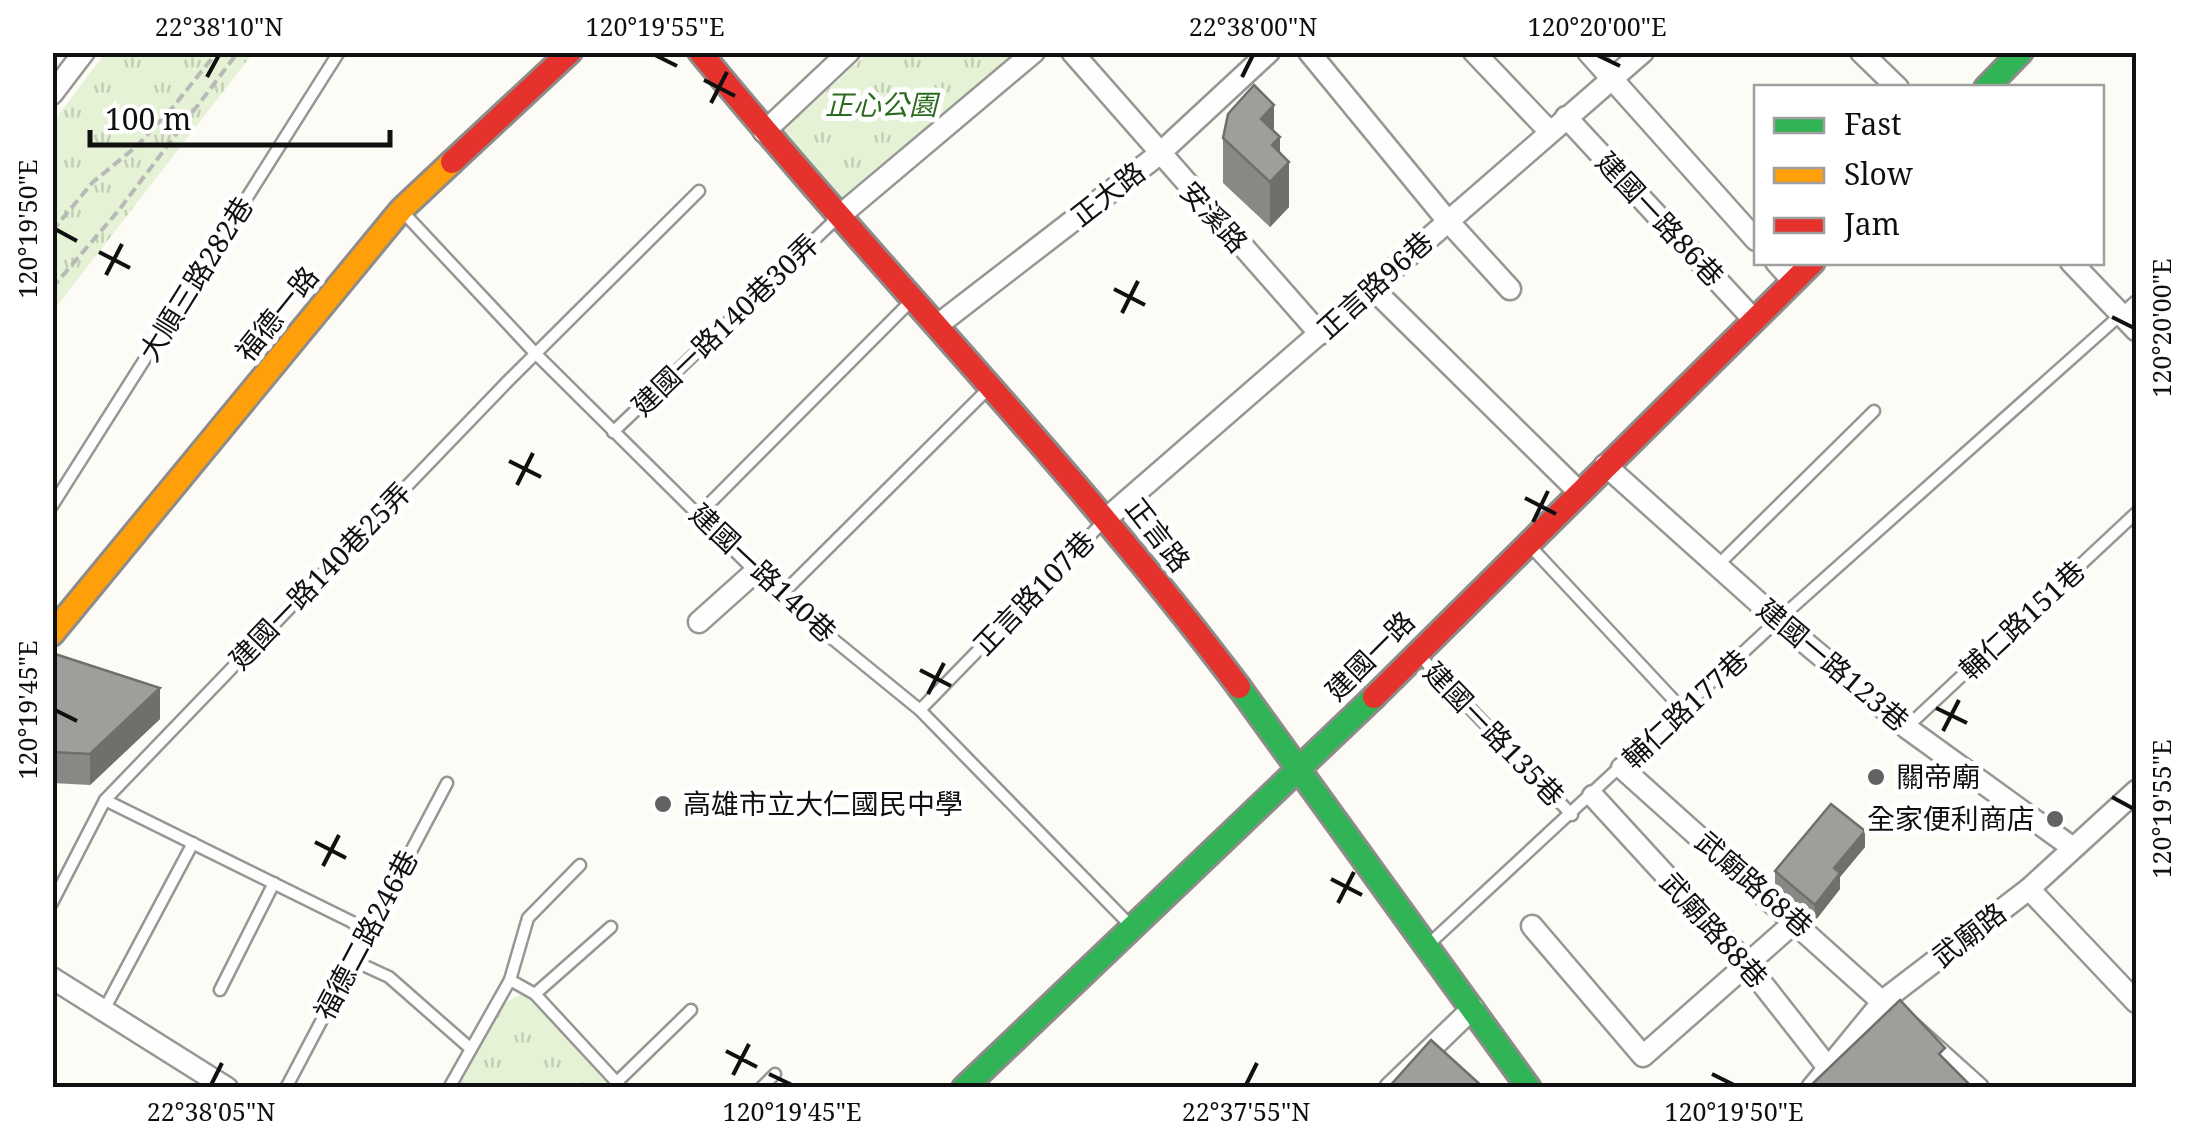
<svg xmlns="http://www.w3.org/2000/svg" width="2189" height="1140" font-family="'Noto Serif','Noto Sans TC',serif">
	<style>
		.park { fill: url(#park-tufts) }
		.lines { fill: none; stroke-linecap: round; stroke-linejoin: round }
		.lane-casing { stroke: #969693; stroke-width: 15 }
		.street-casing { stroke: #969693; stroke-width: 25 }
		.fast-casing { stroke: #8d8c8a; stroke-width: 28 }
		.slow-casing { stroke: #8d8c8a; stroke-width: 28 }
		.jam-casing { stroke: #8d8c8a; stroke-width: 28 }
		.path { stroke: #b9b9b8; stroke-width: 4; stroke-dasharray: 10 5; stroke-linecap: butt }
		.lane { stroke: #fffefe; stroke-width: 10 }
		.street { stroke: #fffefe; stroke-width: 20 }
		.fast { stroke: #30b455; stroke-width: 22 }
		.slow { stroke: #ff9f0a; stroke-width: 22 }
		.jam { stroke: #e5322d; stroke-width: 22 }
		.wall { fill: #8a8884 }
		.shaded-wall { fill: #706f6c }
		.building { fill: #a09e9a; stroke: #706f6c; stroke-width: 2.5 }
		.ticks { fill: none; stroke: #101010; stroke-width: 4 }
		.poi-dot { fill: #636260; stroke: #fff; stroke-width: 4 }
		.labels { text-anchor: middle; stroke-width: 10; stroke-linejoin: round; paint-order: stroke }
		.park-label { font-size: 28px; font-style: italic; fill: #2c6a1d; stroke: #fff }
		.street-label { font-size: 28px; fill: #101010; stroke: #fff }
		.poi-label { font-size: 28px; fill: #101010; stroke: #fff; text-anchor: start }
		.neatline { fill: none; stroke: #101010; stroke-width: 4 }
		.ticks-label { font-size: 25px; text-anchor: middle; fill: #101010 }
	</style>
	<defs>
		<pattern id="park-tufts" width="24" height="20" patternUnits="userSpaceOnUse" patternTransform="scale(2.5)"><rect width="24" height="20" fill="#e5f2d5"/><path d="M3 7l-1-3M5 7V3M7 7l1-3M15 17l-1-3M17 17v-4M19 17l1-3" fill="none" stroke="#c3ceb6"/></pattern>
	</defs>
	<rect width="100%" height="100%" fill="#fcfbf5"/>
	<g class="park">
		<polygon points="106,52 253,53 53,311 53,122"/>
		<polygon points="868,53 1017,53 838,205 780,133"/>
		<polygon points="523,994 531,998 615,1087 458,1088 506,1002"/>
	</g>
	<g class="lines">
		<g class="lane-casing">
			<g id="lane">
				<polyline points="402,211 535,353 780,596 920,710 1128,923"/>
				<polyline points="613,432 837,218"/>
				<polyline points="52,506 339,52"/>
				<polyline points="698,515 910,302"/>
				<polyline points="1531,547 1684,711"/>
				<polyline points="1717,566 1874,411"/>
				<polyline points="780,596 991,386"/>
				<polyline points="1421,657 1572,815"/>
				<polyline points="920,710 1103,522"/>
				<polyline points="1907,727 2136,513"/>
				<polyline points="105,800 509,380 699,191"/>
				<polyline points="52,903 105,800 352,922 365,936"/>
				<polyline points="1429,944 1778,620 2136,301"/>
				<polyline points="352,960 389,977 471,1049"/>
				<polyline points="510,980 535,994 622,1088"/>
				<polyline points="220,990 274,883"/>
				<polyline points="535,994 611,927"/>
				<polyline points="104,1010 193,843"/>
				<polyline points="617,1082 691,1010"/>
				<polyline points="286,1088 447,783"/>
				<polyline points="449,1088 510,980 528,918 580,865"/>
				<polyline points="761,1088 775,1074"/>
			</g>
		</g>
		<g class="street-casing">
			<g id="street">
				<polyline points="1072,52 1320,334"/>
				<polyline points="1309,52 1447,220 1510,289"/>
				<polyline points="1474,52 1550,132"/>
				<polyline points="1588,52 1756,240"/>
				<polyline points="1861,52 1898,88"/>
				<polyline points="52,94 84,52"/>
				<polyline points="1566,117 1754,320"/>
				<polyline points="764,132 849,52"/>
				<polyline points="837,218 1034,52"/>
				<polyline points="1776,262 1794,282"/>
				<polyline points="2071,262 2136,330"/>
				<polyline points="1370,286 1579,492"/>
				<polyline points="939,324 1158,155 1269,52"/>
				<polyline points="1605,465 1778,620 1907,728 2073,848"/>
				<polyline points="1107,518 1643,52"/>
				<polyline points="699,622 756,571"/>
				<polyline points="1622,768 1978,1088"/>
				<polyline points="1593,796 1746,963 1830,1070"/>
				<polyline points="2029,889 2136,1002"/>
				<polyline points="1532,926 1643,1056 1796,921"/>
				<polyline points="52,978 227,1088"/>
				<polyline points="1390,1088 1473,1008"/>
				<polyline points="1812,1088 1884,1000 2029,889 2136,791"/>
			</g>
		</g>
		<g class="fast-casing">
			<g id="fast">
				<polyline points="1986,88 2021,52"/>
				<polyline points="1239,687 1529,1088"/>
				<polyline points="964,1088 1374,697"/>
			</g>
		</g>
		<g class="slow-casing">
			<polyline id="slow" points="52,634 401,210 452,162"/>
		</g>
		<g class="jam-casing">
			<g id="jam">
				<path d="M700,52C876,267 1072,465 1239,687"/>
				<polyline points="452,162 570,52"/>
				<polyline points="1374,697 1813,262"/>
			</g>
		</g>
		<g class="path">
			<polyline points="52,231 93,182 137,146 173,107 217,52"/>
			<polyline points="52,288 119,210 238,52"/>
		</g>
		<use href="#lane" class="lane"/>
		<use href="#street" class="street"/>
		<use href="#fast" class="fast"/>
		<use href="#slow" class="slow"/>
		<use href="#jam" class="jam"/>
	</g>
	<g class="wall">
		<polygon points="1274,131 1289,207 1270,227 1223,183 1223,138"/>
		<polygon points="52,653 160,719 90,785 52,783"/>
		<polygon points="1865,847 1840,877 1840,889 1815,921 1775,887 1775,871"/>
	</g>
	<g class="shaded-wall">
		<polygon points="1274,105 1274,142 1280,137 1280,172 1289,162 1289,207 1270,227 1270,182 1261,119"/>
		<polygon points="160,688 160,719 90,785 90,754"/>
		<polygon points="1865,831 1865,847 1840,877 1840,889 1815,921 1815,905 1834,868"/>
	</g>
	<g class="building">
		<polygon points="1254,85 1274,105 1261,119 1280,137 1272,145 1289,162 1270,182 1223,138 1228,114"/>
		<polygon points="52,653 160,688 90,754 52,752"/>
		<polygon points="1831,804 1865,831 1834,868 1840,873 1815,905 1775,871"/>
		<polygon points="1900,1000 1945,1048 1939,1054 1973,1088 1808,1088"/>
		<polygon points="1431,1040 1484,1088 1388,1088"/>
	</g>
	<path class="ticks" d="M655,55L677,66M1597,55L1620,66M207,77L219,55M1242,77L1253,55M704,80L735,96M711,103L727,72M55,229L77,241M99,252L130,268M106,275L122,244M1114,289L1145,305M1122,313L1138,281M2112,317L2134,328M509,461L541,477M517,485L533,453M1525,498L1556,514M1533,522L1548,491M920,670L951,686M928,694L944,663M1936,708L1967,723M55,710L77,721M1943,731L1959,700M2112,797L2134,809M315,842L346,858M323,866L339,835M1331,879L1362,895M1338,903L1354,872M726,1051L757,1067M769,1074L792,1085M1712,1074L1734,1085M733,1075L749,1044M211,1085L222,1063M1246,1085L1257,1063"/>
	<g class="poi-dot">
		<circle cx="1876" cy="777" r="10"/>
		<circle cx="663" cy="804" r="10"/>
		<circle cx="2055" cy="819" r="10"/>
	</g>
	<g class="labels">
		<g class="park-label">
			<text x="881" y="115">正心公園</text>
		</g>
		<g class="street-label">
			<text transform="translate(1108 194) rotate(-38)" y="10">正大路</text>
			<text transform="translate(1214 217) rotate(48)" y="10">安溪路</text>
			<text transform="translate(1660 219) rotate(47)" y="10">建國一路86巷</text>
			<text transform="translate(196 279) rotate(-58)" y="10">大順三路282巷</text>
			<text transform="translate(1375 285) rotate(-42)" y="10">正言路96巷</text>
			<text transform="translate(277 314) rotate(-51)" y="10">福德一路</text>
			<text transform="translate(725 325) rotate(-44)" y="10">建國一路140巷30弄</text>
			<text transform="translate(1158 535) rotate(52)" y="10">正言路</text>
			<text transform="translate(763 573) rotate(43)" y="10">建國一路140巷</text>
			<text transform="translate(320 576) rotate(-46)" y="10">建國一路140巷25弄</text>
			<text transform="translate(1034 593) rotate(-46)" y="10">正言路107巷</text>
			<text transform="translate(2022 620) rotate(-43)" y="10">輔仁路151巷</text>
			<text transform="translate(1370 656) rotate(-45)" y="10">建國一路</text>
			<text transform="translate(1833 665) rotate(40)" y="10">建國一路123巷</text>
			<text transform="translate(1685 709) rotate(-43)" y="10">輔仁路177巷</text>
			<text transform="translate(1494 734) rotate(46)" y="10">建國一路135巷</text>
			<text transform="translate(1754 884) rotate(41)" y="10">武廟路68巷</text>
			<text transform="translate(1714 930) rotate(48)" y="10">武廟路88巷</text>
			<text transform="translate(366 935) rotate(-62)" y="10">福德二路246巷</text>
			<text transform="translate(1969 935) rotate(-38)" y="10">武廟路</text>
		</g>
		<g class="poi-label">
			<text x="1896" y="787">關帝廟</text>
			<text x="683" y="814">高雄市立大仁國民中學</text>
			<text x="2035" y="829" text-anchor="end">全家便利商店</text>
		</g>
	</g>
	<rect width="2189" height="1140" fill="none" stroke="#ffffff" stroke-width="110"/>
	<rect x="1754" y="85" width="350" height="180" fill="#ffffff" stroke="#9f9f9f" stroke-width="2.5"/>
	<rect x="1774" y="118" width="50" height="15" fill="#30b455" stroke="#9f9f9f" stroke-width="2.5"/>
	<text x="1844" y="135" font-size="30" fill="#101010">Fast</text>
	<rect x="1774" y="168" width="50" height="15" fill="#ff9f0a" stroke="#9f9f9f" stroke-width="2.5"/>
	<text x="1844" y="185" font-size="30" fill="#101010">Slow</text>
	<rect x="1774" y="218" width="50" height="15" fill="#e5322d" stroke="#9f9f9f" stroke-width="2.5"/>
	<text x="1844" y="235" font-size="30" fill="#101010">Jam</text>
	<path d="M90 130v15h300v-15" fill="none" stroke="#101010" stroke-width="5"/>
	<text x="105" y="130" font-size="30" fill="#101010" stroke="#ffffff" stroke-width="8" paint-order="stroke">100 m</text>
	<rect x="55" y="55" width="2079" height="1030" class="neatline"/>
	<g class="ticks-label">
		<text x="219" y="36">22°38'10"N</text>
		<text x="655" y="36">120°19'55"E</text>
		<text x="1253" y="36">22°38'00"N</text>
		<text x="1597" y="36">120°20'00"E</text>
		<text transform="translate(28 229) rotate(-90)" y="9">120°19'50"E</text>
		<text transform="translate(2162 328) rotate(-90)" y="9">120°20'00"E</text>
		<text transform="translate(28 710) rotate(-90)" y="9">120°19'45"E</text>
		<text transform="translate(2162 809) rotate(-90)" y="9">120°19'55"E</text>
		<text x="211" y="1121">22°38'05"N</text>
		<text x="792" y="1121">120°19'45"E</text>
		<text x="1246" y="1121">22°37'55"N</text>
		<text x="1734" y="1121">120°19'50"E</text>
	</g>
</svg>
